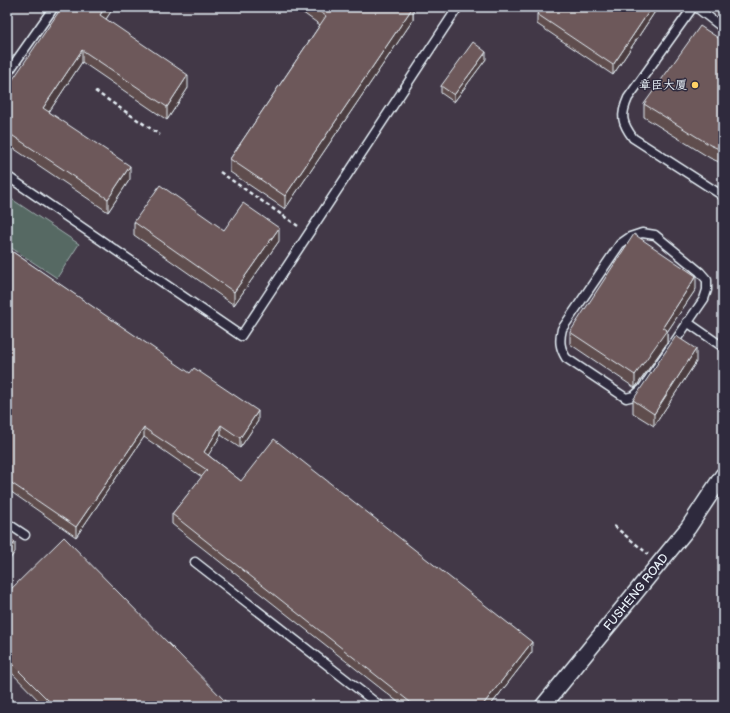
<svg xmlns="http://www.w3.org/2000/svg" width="730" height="713" font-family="'Balsamiq Sans','LXGW WenKai TC',sans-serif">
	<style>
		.built { fill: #423846 }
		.green { fill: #566963; stroke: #9fadae }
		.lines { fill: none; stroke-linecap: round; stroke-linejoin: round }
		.service-casing { stroke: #e8f1f8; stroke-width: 11 }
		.minor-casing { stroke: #e8f1f8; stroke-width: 18 }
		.path { stroke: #e8f1f8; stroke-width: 2.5; stroke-dasharray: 4 3; stroke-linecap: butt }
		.service { stroke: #2f2a3d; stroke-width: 8 }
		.minor { stroke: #2f2a3d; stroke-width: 15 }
		.wall { fill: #5e4d4d; stroke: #e8f1f8 }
		.shaded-wall { fill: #4c3e3f; stroke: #e8f1f8 }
		.building { fill: #6d595a; stroke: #e8f1f8 }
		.poi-dot { fill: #ffd166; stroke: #2f2a3d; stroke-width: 1.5 }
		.labels { text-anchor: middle; stroke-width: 3; stroke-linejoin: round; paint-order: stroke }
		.poi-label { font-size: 12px; fill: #e8f1f8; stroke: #2f2a3d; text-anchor: end }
		.street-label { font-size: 12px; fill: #e8f1f8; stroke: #2f2a3d }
	</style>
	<rect width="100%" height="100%" fill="#2f2a3d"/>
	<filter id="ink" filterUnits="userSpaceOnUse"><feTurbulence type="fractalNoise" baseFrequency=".025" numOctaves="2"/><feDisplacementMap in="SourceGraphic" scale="8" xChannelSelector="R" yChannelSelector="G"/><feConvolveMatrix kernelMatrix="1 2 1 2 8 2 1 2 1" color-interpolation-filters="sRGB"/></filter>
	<g filter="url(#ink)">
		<rect class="built" x="7" y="7" width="716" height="699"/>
		<polygon class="green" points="7,196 79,244 57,278 7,245"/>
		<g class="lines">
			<g class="service-casing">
				<g id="service">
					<path d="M693,7L628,98C620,116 622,123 633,138L723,196"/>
					<polyline points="696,7 723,28"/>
					<polyline points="7,74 54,7"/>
					<polyline points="7,176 241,336 458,7"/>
					<path d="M642,233L655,235L700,272L707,280V290L704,299L642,389L634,396L626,398L566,358C560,348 559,341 562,329L620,244L630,237Z"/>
					<polyline points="687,322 723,347"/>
					<polyline points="7,523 25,535"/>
					<polyline points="195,562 380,706"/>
				</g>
			</g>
			<g class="minor-casing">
				<polyline id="minor" points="543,706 688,528 723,475"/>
			</g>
			<g class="path">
				<polyline points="95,91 160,135"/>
				<polyline points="220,172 298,226"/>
				<polyline points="614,526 648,554"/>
			</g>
			<use href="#service" class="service"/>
			<use href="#minor" class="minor"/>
		</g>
		<g class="wall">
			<polygon points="114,7 106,19 188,88 167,120 82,62 49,112 130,179 108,212 7,144 7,88"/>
			<polygon points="295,7 413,7 413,20 285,209 230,172 230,159 320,25"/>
			<polygon points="542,7 658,7 613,75 537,24 537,14"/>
			<polygon points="723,41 723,161 719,162 710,158 644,117 644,104"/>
			<polygon points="486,59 454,102 441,93 441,86"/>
			<polygon points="134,222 224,230 279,241 234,305 134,235"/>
			<polygon points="7,248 258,421 240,448 221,435 208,455 241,481 532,652 490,706 403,706 172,524 172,514 202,477 144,437 76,537 7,489"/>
			<polygon points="696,289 667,332 667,343 635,388 570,344 570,332"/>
			<polygon points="696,362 654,426 633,413 633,400"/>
			<polygon points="7,593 230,706 44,706 7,668"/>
		</g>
		<g class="shaded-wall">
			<polygon points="105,7 114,7 100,28 100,15"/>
			<polygon points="413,7 413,20 285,209 285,196"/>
			<polygon points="652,7 658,7 613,75 613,65"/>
			<polygon points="82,50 82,62 43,121 43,108"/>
			<polygon points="486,52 486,59 454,102 454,95"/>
			<polygon points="188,75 188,88 167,120 167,107"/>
			<polygon points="130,166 130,179 108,212 108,199"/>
			<polygon points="279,228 279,241 234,305 234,292"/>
			<polygon points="696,276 696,289 667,332 667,343 635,388 635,375 663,327"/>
			<polygon points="696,349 696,362 654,426 654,414"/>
			<polygon points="258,411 258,421 240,448 240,438"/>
			<polygon points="221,425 221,435 204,462 204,452"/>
			<polygon points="144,428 144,437 76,537 76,527"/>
			<polygon points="15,542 15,552 7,563 7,554"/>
			<polygon points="532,642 532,652 490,706 482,706"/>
		</g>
		<g class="building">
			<polygon points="62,7 105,7 100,15 188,75 167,107 82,50 43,108 130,166 108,199 7,132 7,88"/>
			<polygon points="313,7 413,7 285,196 230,159 326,16"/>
			<polygon points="542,7 652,7 613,65 537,14"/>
			<polygon points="700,26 723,41 723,148 719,149 710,145 644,104"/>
			<polygon points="473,42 486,52 454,95 441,86"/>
			<polygon points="160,185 224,230 243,203 279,228 234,292 134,222"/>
			<polygon points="634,234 696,276 663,327 667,330 635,375 570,332"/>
			<polygon points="7,248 190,373 194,368 258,411 240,438 221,425 204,452 241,481 274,439 532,642 482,706 415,706 172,514 207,470 144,428 76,527 7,480"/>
			<polygon points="676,336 696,349 654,414 633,400"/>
			<polygon points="7,536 15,542 7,554"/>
			<polygon points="64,537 230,706 54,706 7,659 7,593"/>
		</g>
	</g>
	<circle class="poi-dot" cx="695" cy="85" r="4"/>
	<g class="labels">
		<g class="poi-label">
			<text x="687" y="89">章臣大厦</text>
		</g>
		<g class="street-label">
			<text transform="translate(636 592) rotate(-51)" y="4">FUSHENG ROAD</text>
		</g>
	</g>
	<rect width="730" height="713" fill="none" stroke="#2f2a3d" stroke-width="24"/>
	<rect x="12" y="12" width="706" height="689" fill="none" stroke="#e8f1f8" stroke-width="1.5" filter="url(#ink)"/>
</svg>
